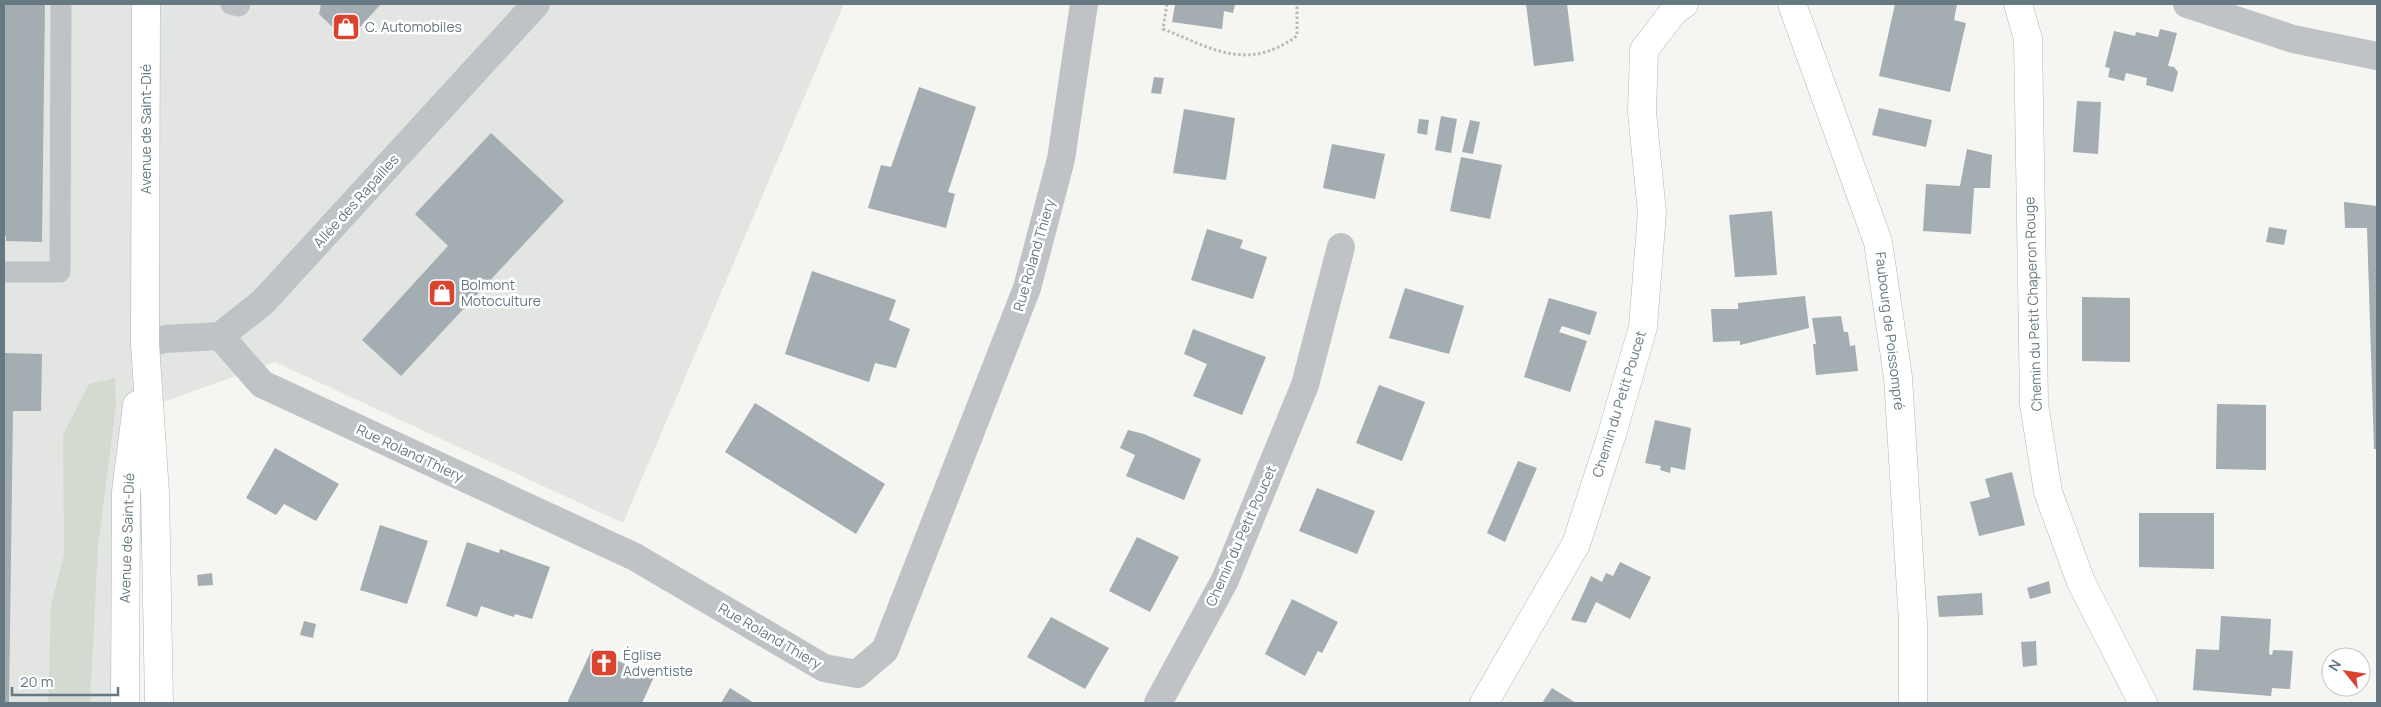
<svg xmlns="http://www.w3.org/2000/svg" width="2381" height="707" font-family="Manrope,sans-serif">
	<style>
		.built { fill: #e3e5e3 }
		.green { fill: #d5dad1 }
		.building { fill: #a4adb2 }
		.lines { fill: none; stroke-linecap: round; stroke-linejoin: round }
		.secondary-casing { stroke: #b1b7bb; stroke-width: 29 }
		.primary-casing { stroke: #b0b6b9; stroke-width: 29 }
		.path { stroke: #b7babc; stroke-width: 3; stroke-dasharray: 2.5 2.5; stroke-linecap: butt }
		.lane { stroke: #bfc3c6; stroke-width: 21 }
		.street { stroke: #bfc3c6; stroke-width: 28 }
		.secondary { stroke: #fff; stroke-width: 28 }
		.primary { stroke: #fff; stroke-width: 28 }
		.labels { text-anchor: middle; stroke-width: 5; stroke-linejoin: round; paint-order: stroke }
		.poi-label { font-size: 14px; fill: #667882; stroke: #fff; text-anchor: start }
		.street-label { font-size: 14px; fill: #667882; stroke: #fff }
	</style>
	<rect width="100%" height="100%" fill="#f5f5f2"/>
	<polygon class="built" points="4,4 844,4 623,523 275,362 149,407 129,703 4,703"/>
	<polygon class="green" points="115,378 116,405 98,547 90,703 48,703 51,605 64,555 63,435 89,384"/>
	<g class="building">
		<polygon points="4,4 45,4 42,242 6,241 6,236 4,236"/>
		<polygon points="321,4 381,4 347,41 319,14"/>
		<polygon points="1175,4 1235,4 1233,13 1224,11 1222,29 1172,22"/>
		<polygon points="1526,4 1567,4 1574,61 1534,66"/>
		<polygon points="1895,4 1957,4 1954,20 1966,23 1950,92 1879,76"/>
		<polygon points="2160,29 2177,33 2168,66 2174,67 2178,72 2173,92 2146,85 2147,78 2126,73 2124,81 2108,77 2110,68 2105,67 2114,31 2135,36 2136,32 2158,37"/>
		<polygon points="1154,77 1164,78 1161,94 1151,93"/>
		<polygon points="919,87 976,107 948,192 955,194 946,228 868,208 881,165 891,167"/>
		<polygon points="2077,101 2101,102 2098,154 2073,152"/>
		<polygon points="1879,108 1932,120 1926,147 1872,135"/>
		<polygon points="1184,109 1235,118 1226,180 1173,173"/>
		<polygon points="1441,116 1457,119 1451,153 1435,150"/>
		<polygon points="1419,119 1429,120 1427,135 1417,133"/>
		<polygon points="1470,120 1480,122 1473,154 1462,152"/>
		<polygon points="491,133 564,201 401,376 362,340 448,246 415,214"/>
		<polygon points="1332,144 1385,154 1375,199 1323,188"/>
		<polygon points="1967,149 1992,155 1990,188 1974,188 1971,234 1923,231 1926,184 1960,186"/>
		<polygon points="1461,157 1502,165 1490,219 1450,211"/>
		<polygon points="2344,202 2377,206 2377,449 2374,449 2367,228 2345,228"/>
		<polygon points="1772,211 1777,275 1735,277 1729,215"/>
		<polygon points="2269,227 2287,230 2284,245 2266,242"/>
		<polygon points="1207,229 1243,240 1240,248 1267,257 1253,299 1191,280"/>
		<polygon points="812,271 896,300 889,320 910,329 896,368 875,363 869,382 785,354"/>
		<polygon points="1405,288 1464,306 1449,354 1389,338"/>
		<polygon points="1805,296 1809,328 1740,345 1740,341 1713,342 1711,309 1738,309 1738,303"/>
		<polygon points="2082,297 2130,298 2130,362 2082,361"/>
		<polygon points="1549,298 1597,312 1590,335 1562,326 1559,332 1587,341 1570,392 1524,377"/>
		<polygon points="1841,316 1844,332 1848,332 1850,346 1855,345 1858,371 1816,375 1813,344 1816,344 1812,318"/>
		<polygon points="1193,329 1266,357 1242,415 1193,396 1207,364 1184,354"/>
		<polygon points="4,353 42,354 41,411 13,411 9,703 4,703"/>
		<polygon points="1379,385 1425,402 1402,461 1356,443"/>
		<polygon points="755,403 885,484 856,534 725,452"/>
		<polygon points="2217,404 2266,405 2266,470 2216,469"/>
		<polygon points="1655,420 1691,428 1685,470 1671,467 1670,473 1660,470 1661,466 1645,463"/>
		<polygon points="1128,430 1144,434 1201,459 1184,500 1126,476 1135,455 1120,448"/>
		<polygon points="275,448 339,484 316,521 284,504 276,515 246,498"/>
		<polygon points="1518,461 1537,468 1505,542 1487,533"/>
		<polygon points="2012,472 2025,525 1979,536 1970,502 1990,497 1985,479"/>
		<polygon points="1317,488 1375,511 1357,554 1299,531"/>
		<polygon points="2139,513 2214,513 2214,569 2139,567"/>
		<polygon points="380,525 428,541 407,604 360,590"/>
		<polygon points="1137,537 1179,557 1150,612 1109,591"/>
		<polygon points="467,542 499,553 500,549 550,567 532,619 515,614 514,617 481,606 477,617 446,606"/>
		<polygon points="1620,562 1651,577 1630,619 1596,602 1586,623 1571,620 1591,576 1602,582 1606,573 1613,576"/>
		<polygon points="212,573 213,585 198,586 197,575"/>
		<polygon points="2049,581 2051,593 2030,599 2027,588"/>
		<polygon points="1982,593 1983,615 1939,617 1937,596"/>
		<polygon points="1292,599 1338,622 1322,653 1318,651 1305,676 1265,654"/>
		<polygon points="2221,616 2271,619 2269,654 2272,655 2273,650 2293,651 2290,689 2272,688 2271,696 2193,690 2196,649 2219,650"/>
		<polygon points="1051,617 1109,648 1085,689 1027,657"/>
		<polygon points="304,621 316,624 313,638 300,635"/>
		<polygon points="2036,641 2037,665 2023,667 2021,642"/>
		<polygon points="592,649 654,677 642,703 567,703"/>
		<polygon points="730,688 754,703 721,703"/>
		<polygon points="1552,688 1576,703 1542,703"/>
	</g>
	<g class="lines">
		<g class="secondary-casing">
			<g id="secondary">
				<polyline points="1792,4 1878,242 1898,377 1913,623 1913,703"/>
				<polyline points="2018,4 2028,39 2034,404 2048,492 2081,582 2143,703"/>
				<polyline points="1484,703 1576,544 1612,434 1643,327 1652,213 1642,112 1644,50 1674,11 1684,4"/>
			</g>
		</g>
		<g class="primary-casing">
			<g id="primary">
				<polyline points="146,4 145,344 155,493 159,703"/>
				<polyline points="125,703 126,492 137,405"/>
			</g>
		</g>
		<path class="path" d="M1167,4L1163,29C1214,49 1246,72 1297,36V4"/>
		<g class="lane">
			<polyline points="231,4 239,6 240,4"/>
			<polyline points="4,272 60,272 61,4"/>
		</g>
		<g class="street">
			<polyline points="2187,4 2293,39 2377,56"/>
			<polyline points="220,336 262,384 635,557 824,668 857,674 885,650 1027,288 1061,159 1084,4"/>
			<polyline points="145,344 165,339 220,336 263,302 536,4"/>
			<polyline points="1158,703 1225,580 1305,385 1341,247"/>
		</g>
		<use href="#secondary" class="secondary"/>
		<use href="#primary" class="primary"/>
	</g>
	<defs>
		<g id="shop-square" transform="scale(1.4375)"><rect x="-9" y="-9" width="18" height="18" rx="4" fill="#da432e" stroke="#fff"/><path d="M-5-2.5h2.3a2.7 3.5 0 0 1 5.4 0H5L5.5 6h-11ZM-1.5-2.5h3a1.5 2.3 0 0 0-3 0Z" fill="#fff"/></g>
		<g id="church-square" transform="scale(1.4375)"><rect x="-9" y="-9" width="18" height="18" rx="4" fill="#da432e" stroke="#fff"/><path d="M-1.2-6h2.4v3.5h3.3v2.4h-3.3V6h-2.4V-.1h-3.3v-2.4h3.3Z" fill="#fff"/></g>
	</defs>
	<g fill-rule="evenodd">
		<use href="#shop-square" x="346" y="27"/>
		<use href="#shop-square" x="442" y="293"/>
		<use href="#church-square" x="604" y="663"/>
	</g>
	<g class="labels">
		<g class="poi-label">
			<text x="365" y="32">C. Automobiles</text>
			<text x="461" y="290">Bolmont<tspan x="461" dy="16">Motoculture</tspan></text>
			<text x="623" y="660">Église<tspan x="623" dy="16">Adventiste</tspan></text>
		</g>
		<g class="street-label">
			<text transform="translate(146 129) rotate(-90)" y="5">Avenue de Saint-Dié</text>
			<text transform="translate(356 201) rotate(-48)" y="5">Allée des Rapailles</text>
			<text transform="translate(1034 255) rotate(-74)" y="5">Rue Roland Thiery</text>
			<text transform="translate(2033 304) rotate(-92)" y="5">Chemin du Petit Chaperon Rouge</text>
			<text transform="translate(1890 331) rotate(83)" y="5">Faubourg de Poissompré</text>
			<text transform="translate(1619 404) rotate(-73)" y="5">Chemin du Petit Poucet</text>
			<text transform="translate(410 453) rotate(25)" y="5">Rue Roland Thiery</text>
			<text transform="translate(1241 536) rotate(-66)" y="5">Chemin du Petit Poucet</text>
			<text transform="translate(127 538) rotate(-88)" y="5">Avenue de Saint-Dié</text>
			<text transform="translate(770 636) rotate(30)" y="5">Rue Roland Thiery</text>
		</g>
	</g>
	<rect width="2381" height="707" fill="none" stroke="#667882" stroke-width="10"/>
	<g transform="translate(2346 672) rotate(300)"><circle r="24" fill="#ffffff" stroke="#c2c9cd"/>
	<path d="M0-4L9 19L0 12L-9 19Z" fill="#da432e"/>
	<text y="-8" font-size="14" font-weight="bold" text-anchor="middle" fill="#667882">N</text>
	</g>
	<path d="M12 687v8h106v-8" fill="none" stroke="#667882" stroke-width="2.5"/>
	<text x="20" y="687" font-size="15" fill="#667882" stroke="#ffffff" stroke-width="4" paint-order="stroke">20 m</text>
</svg>
